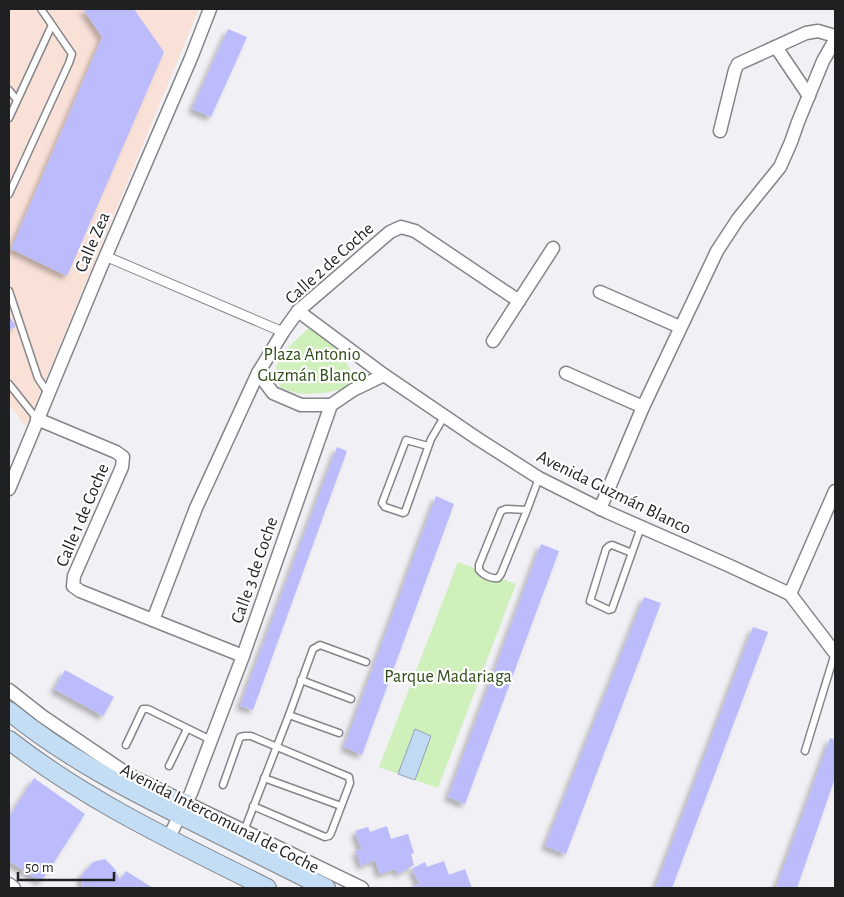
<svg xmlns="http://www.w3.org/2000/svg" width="844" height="897" font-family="'Alegreya Sans',sans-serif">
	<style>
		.commercial { fill: #f9e1d7 }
		.green { fill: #cfefbb }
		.water { fill: #c1daf3; stroke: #90a2b4 }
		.building { fill: #bcbbfb; filter: url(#shadow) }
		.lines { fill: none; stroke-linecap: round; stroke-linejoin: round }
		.service-casing { stroke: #848589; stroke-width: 9 }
		.pedestrian-casing { stroke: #848589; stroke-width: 11 }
		.minor-casing { stroke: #848589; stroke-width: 15 }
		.secondary-casing { stroke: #848589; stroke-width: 20 }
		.service { stroke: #fff; stroke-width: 6 }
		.pedestrian { stroke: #fff; stroke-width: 9 }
		.minor { stroke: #fff; stroke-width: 12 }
		.secondary { stroke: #c3ddf4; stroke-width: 18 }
		.labels { text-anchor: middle; stroke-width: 4.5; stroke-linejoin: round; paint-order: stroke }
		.street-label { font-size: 18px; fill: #1f2021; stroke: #fefeff }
		.park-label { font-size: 18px; fill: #2f4c18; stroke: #fefeff }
	</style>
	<defs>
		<filter id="shadow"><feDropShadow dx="-4" dy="4" stdDeviation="2.5" flood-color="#0004"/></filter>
	</defs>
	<rect width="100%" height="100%" fill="#f0f0f5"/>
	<polygon class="commercial" points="9,9 199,9 26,427 9,404"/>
	<g class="green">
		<polygon points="309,328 337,345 356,381 349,388 323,393 300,394 282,389 273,374 283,352"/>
		<polygon points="458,562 516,584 438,788 379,767"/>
	</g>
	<polygon class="water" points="415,729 431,736 415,780 398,774"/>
	<g class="building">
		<polygon points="83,9 134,9 164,52 67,276 11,249 102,37"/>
		<polygon points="228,29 247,37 211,117 192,109"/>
		<polygon points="9,316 16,326 9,331"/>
		<polygon points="337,447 347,451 253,710 240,706"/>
		<polygon points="436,496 454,504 362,755 344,747"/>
		<polygon points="541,544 559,551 465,804 448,797"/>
		<polygon points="644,597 661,603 566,854 545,846"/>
		<polygon points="753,627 768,632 672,888 655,888"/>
		<polygon points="65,670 114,697 103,716 54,689"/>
		<polygon points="830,738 835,740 835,778 797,888 776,888"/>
		<polygon points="34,778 85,814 41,882 9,861 9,817"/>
		<polygon points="387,826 391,839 408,834 414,853 411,854 414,865 398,874 396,869 380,874 375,860 361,866 356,851 361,849 355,831 368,827 370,832"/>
		<polygon points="105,859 115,869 120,880 126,871 153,888 82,888 81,876 93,862"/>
		<polygon points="444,861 449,875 465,869 472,888 414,888 413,886 419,884 412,869 425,862 427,867"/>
	</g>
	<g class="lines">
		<g class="service-casing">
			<g id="service">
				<polyline points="9,90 17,100"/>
				<polyline points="9,118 52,25"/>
				<polyline points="9,194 69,63 72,54 41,9"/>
				<polyline points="9,291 38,378 48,393"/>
				<polyline points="9,384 37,419"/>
				<polyline points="428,446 406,440 382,503 385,507 403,513 405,512 431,439 444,417"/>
				<path d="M527,510L506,509L501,511L479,565V570C483,575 491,579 498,578L501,574L527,510L539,478"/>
				<polyline points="632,553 612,545 609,546 606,549 590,601 609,610 612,609 641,527"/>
				<polyline points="301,680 351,699"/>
				<polyline points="289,715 339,733"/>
				<polyline points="126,745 143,709 148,709 211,740"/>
				<polyline points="805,751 835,653"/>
				<polyline points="169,766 187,729"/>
				<polyline points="264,778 341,806"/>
				<polyline points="223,785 240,737 245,736 251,736 349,777 350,783 331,833 329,836 325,837 253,806"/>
				<polyline points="244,831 289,715 313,649 320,645 366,662"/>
			</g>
		</g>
		<g class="pedestrian-casing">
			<polyline id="pedestrian" points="105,256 283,332"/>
		</g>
		<g class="minor-casing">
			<g id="minor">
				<polyline points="776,47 809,96"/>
				<polyline points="720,131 735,70 738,64 806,33 818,31 835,36"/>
				<polyline points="600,292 680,327"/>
				<polyline points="298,311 384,375 478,439 539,478 607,512 730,566 790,594 835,653"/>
				<polyline points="493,341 553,248"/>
				<polyline points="258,373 273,393 301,405 331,405"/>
				<polyline points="566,373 643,407"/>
				<polyline points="37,419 116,452 123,457 122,467 74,576 73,586 80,591 243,656"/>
				<polyline points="9,489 101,267 191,58 210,9"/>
				<polyline points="600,509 643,407 717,251 738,219 780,167 791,142 798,122 823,61 835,40"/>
				<polyline points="790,594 835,491"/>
				<polyline points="153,620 196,508 258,373 283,332 298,311 390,232 401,227 415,231 519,301"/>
				<polyline points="9,690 42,716 129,775 362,888"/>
				<polyline points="168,839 191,793 243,656 331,405 353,390 384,375"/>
				<polyline points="9,884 14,888"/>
			</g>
		</g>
		<g class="secondary-casing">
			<g id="secondary">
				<path d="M9,711C65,757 129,790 194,822C238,844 282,866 326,888"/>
				<path d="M9,740C87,801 179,844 267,888"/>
				<polyline points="157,795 186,803"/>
			</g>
		</g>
		<use href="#service" class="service"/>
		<use href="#pedestrian" class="pedestrian"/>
		<use href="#minor" class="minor"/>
		<use href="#secondary" class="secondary"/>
	</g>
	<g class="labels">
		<g class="street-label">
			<text transform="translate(92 242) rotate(-67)" y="6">Calle Zea</text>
			<text transform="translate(329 263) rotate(-42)" y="6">Calle 2 de Coche</text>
			<text transform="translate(614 492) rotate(26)" y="6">Avenida Guzmán Blanco</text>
			<text transform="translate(82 515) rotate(-67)" y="6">Calle 1 de Coche</text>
			<text transform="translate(254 570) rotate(-71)" y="6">Calle 3 de Coche</text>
			<text transform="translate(220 818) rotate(27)" y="6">Avenida Intercomunal de Coche</text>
		</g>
		<g class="park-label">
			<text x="312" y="360">Plaza Antonio<tspan x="312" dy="21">Guzmán Blanco</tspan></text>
			<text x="448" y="682">Parque Madariaga</text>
		</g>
	</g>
	<rect width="844" height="897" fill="none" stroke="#1f2021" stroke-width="20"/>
	<path d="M18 872v8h96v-8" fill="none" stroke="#1f2021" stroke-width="2.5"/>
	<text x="25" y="872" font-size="15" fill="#1f2021" stroke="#fefeff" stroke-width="4" paint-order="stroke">50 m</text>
</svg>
